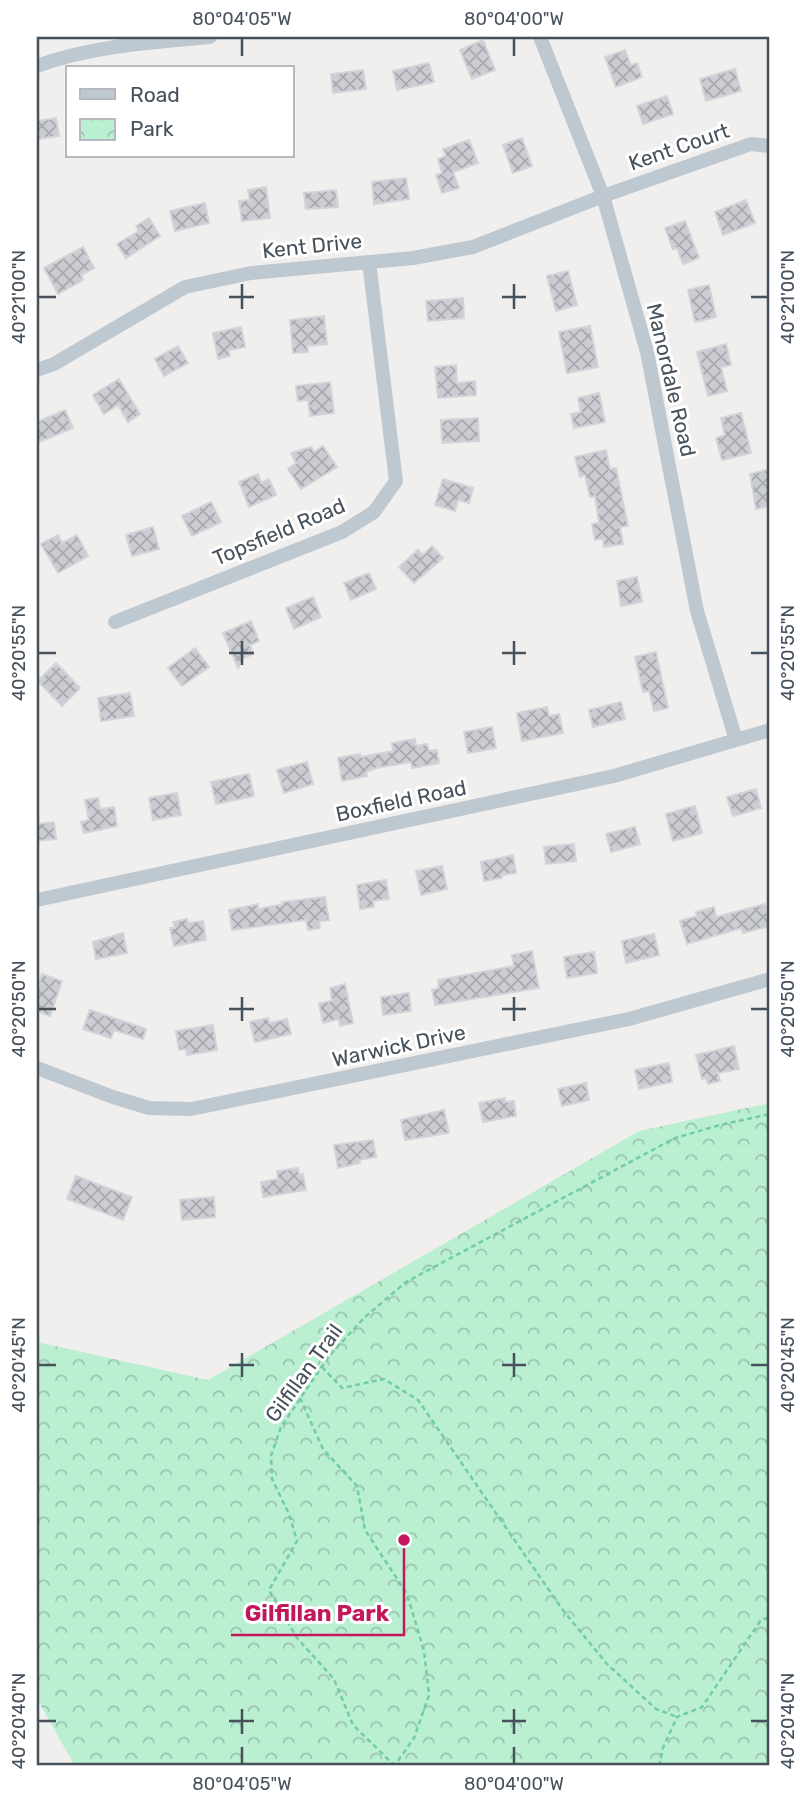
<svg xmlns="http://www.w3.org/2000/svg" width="807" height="1803" font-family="Rubik,sans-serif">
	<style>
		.park { fill: url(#park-crowns) }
		.building { fill: url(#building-cross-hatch); stroke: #d2d4da; stroke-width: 2 }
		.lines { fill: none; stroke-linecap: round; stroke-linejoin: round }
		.path { stroke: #73cda4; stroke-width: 2.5; stroke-dasharray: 5 3.5; stroke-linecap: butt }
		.minor { stroke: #bec8d0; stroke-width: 14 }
		.ticks { fill: none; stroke: #46515c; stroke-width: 2.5 }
		.labels { text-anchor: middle; stroke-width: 6; stroke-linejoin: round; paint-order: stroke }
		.street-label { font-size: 21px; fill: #46515c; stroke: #fff }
		.leader { fill: none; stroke: #c2185b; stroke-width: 2.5 }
		.callout-dot { fill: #c2185b; stroke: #fff; stroke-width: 2.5 }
		.callout-label { font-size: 23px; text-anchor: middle; font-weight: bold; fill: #c2185b; stroke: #fff; stroke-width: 6; stroke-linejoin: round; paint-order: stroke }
		.neatline { fill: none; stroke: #46515c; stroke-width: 2.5 }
		.ticks-label { font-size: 18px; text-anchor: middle; fill: #46515c }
	</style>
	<defs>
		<pattern id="park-crowns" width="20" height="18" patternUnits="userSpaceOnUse" patternTransform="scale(1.75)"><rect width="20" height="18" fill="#bbefd1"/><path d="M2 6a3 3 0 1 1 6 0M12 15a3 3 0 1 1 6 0" fill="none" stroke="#9ac4ad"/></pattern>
		<pattern id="building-cross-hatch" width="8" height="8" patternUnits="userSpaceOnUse" patternTransform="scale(1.75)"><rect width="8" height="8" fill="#cbcdd3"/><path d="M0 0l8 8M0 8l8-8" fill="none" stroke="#a7a9ae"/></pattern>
	</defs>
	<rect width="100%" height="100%" fill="#f1eeee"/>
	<polygon class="park" points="770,1103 770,1766 75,1766 37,1699 37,1342 208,1380 639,1131"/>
	<g class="building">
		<polygon points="483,40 495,70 472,79 460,50"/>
		<polygon points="625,50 631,65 637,63 642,77 616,87 605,57"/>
		<polygon points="429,63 434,82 397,90 393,71"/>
		<polygon points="735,69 741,91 706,101 700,79"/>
		<polygon points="363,70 366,89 333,93 331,74"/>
		<polygon points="667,96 673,114 643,124 637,106"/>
		<polygon points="56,118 59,136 37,139 37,121"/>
		<polygon points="522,138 532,166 513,173 503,145"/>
		<polygon points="469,140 478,163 453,172 459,188 442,193 436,175 442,173 438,159 446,156 443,149"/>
		<polygon points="406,178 409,199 374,204 372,182"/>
		<polygon points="266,187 270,218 242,221 239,201 250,200 248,190"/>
		<polygon points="336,190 338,207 306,209 304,193"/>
		<polygon points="746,200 755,223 723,235 715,212"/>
		<polygon points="205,203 209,223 175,231 170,211"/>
		<polygon points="149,218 160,236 126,258 117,244 139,231 136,226"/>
		<polygon points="685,221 699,258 683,264 677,248 673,249 665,228"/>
		<polygon points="83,247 94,268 81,275 83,280 58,294 44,268"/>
		<polygon points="568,271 577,305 556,311 547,276"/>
		<polygon points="709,285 716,317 695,322 688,290"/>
		<polygon points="463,298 464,318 428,321 426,301"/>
		<polygon points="324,316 327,344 307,346 308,352 293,353 290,320"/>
		<polygon points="590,326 598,367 567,373 559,332"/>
		<polygon points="241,327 245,347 229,350 230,356 218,359 213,333"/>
		<polygon points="726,344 731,365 721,367 727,391 708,396 697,352"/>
		<polygon points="178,346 188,363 164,376 155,359"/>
		<polygon points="456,365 457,383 475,381 476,395 438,398 435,367"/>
		<polygon points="119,379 140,414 128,422 118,405 104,414 93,395"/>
		<polygon points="330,382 334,413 310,416 308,400 298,401 296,386"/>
		<polygon points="599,393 605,422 574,428 571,414 581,412 578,398"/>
		<polygon points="65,410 73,428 37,443 37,422"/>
		<polygon points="741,413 751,453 722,460 716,438 725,435 721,418"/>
		<polygon points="478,418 479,441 442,443 441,420"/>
		<polygon points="323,446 337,467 301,489 288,469 296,463 291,453 311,447 314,452"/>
		<polygon points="606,450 610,469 616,468 628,526 620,527 623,544 604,547 603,539 595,540 592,524 599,523 595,496 590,497 585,475 580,477 575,457"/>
		<polygon points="770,469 770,506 756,509 750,474"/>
		<polygon points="258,474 261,483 269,479 276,495 249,507 239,482"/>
		<polygon points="443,479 473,488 469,503 458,500 455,511 435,505"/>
		<polygon points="211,502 221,522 192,536 182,516"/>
		<polygon points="153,527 159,549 132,556 126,535"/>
		<polygon points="58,535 62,543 77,535 88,556 58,573 41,544"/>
		<polygon points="432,546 443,558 414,583 399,567 418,550 423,555"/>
		<polygon points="369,573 376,589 351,600 344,583"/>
		<polygon points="637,577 642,602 621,606 617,581"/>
		<polygon points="313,597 321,617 294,629 286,608"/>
		<polygon points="251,621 259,641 250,645 253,654 243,658 238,668 223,633"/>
		<polygon points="195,648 209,667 182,686 168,668"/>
		<polygon points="656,652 668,708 654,711 649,691 643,692 635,657"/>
		<polygon points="56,663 80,688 62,706 38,681"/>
		<polygon points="130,693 134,716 101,721 98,698"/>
		<polygon points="621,702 625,719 593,727 589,710"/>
		<polygon points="547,707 549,716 559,714 563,733 522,741 517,713"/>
		<polygon points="492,727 496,748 468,753 464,732"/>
		<polygon points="415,739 416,746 427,744 429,751 437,750 439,763 412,768 411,762 376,768 366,772 367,776 342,781 338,758 360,754 361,757 393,751 392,743"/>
		<polygon points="307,762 313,784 284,793 277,770"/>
		<polygon points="249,774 254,796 216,804 211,782"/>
		<polygon points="756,789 761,808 733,816 727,797"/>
		<polygon points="177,793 181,815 153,820 149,798"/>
		<polygon points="98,798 100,809 114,807 117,826 84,833 81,822 89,820 85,800"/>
		<polygon points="695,806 702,833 673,841 666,814"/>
		<polygon points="54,822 56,839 37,841 37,824"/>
		<polygon points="635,827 640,844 611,852 606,834"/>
		<polygon points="574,844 576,861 546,864 544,847"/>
		<polygon points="513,855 516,873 502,875 502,878 484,881 481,862"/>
		<polygon points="442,866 447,889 421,895 416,871"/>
		<polygon points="386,880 389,899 373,901 374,907 360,909 357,885"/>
		<polygon points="325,897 329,920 319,921 320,928 308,930 306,920 232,930 229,910 258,904 258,909 283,904 282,902"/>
		<polygon points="765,904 770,926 743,933 741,928 687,944 680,921 697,916 696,912 714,907 716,917"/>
		<polygon points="187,919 188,923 203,921 206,940 174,946 170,928 175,928 173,922"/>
		<polygon points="123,933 127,953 96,959 93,942"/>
		<polygon points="654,934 659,955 626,963 622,941"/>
		<polygon points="532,951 539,988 435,1005 432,990 439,988 438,980 514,966 512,955"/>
		<polygon points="594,952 597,973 567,978 564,957"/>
		<polygon points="42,974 62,981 50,1016 37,1011 37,991"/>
		<polygon points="345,984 353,1023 340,1026 339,1019 323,1023 319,1003 332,1001 330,988"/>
		<polygon points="409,993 411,1011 383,1015 381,997"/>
		<polygon points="90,1010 146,1029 143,1039 114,1030 111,1038 83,1029"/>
		<polygon points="268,1018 269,1023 287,1019 291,1034 255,1042 250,1022"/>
		<polygon points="213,1025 217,1050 187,1055 186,1049 179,1050 176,1031"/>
		<polygon points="734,1046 739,1069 718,1073 720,1081 708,1084 706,1078 702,1079 696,1055"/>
		<polygon points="669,1063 672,1082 639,1089 635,1070"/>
		<polygon points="586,1083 589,1100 562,1106 558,1089"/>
		<polygon points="505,1098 505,1102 514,1101 516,1116 483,1122 479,1103"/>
		<polygon points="444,1110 449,1133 405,1140 401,1120"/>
		<polygon points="373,1140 376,1157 359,1160 360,1163 338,1168 334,1145"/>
		<polygon points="298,1168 299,1175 303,1174 306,1190 263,1197 261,1182 278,1179 277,1171"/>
		<polygon points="76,1176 132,1197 123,1220 67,1199"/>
		<polygon points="214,1197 215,1217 182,1220 180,1200"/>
	</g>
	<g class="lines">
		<g class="path">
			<polyline points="322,1367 342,1388 384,1379 418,1400 562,1609 607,1664 656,1709 677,1717"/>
			<polyline points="300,1398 323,1449 357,1486 365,1530 407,1594 424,1651 429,1695 414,1738 395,1765"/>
			<polyline points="395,1766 353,1725 334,1679 297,1638 269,1590 297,1541 289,1514 272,1479 271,1456 281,1427 329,1356 364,1318 406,1282 675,1138 720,1125 770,1114"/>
			<polyline points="659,1766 663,1748 677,1717 702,1707 761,1620 770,1617"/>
		</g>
		<g class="minor">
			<polyline points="540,37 603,196 647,352 697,611 736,740"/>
			<path d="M37,66C91,46 153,42 210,37"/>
			<polyline points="37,370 54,364 185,287 251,273 413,258 473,247 603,196 751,144 770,146"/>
			<polyline points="115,622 342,532 374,512 396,481 369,262"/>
			<polyline points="37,900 614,776 770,730"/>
			<polyline points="37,1068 113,1097 149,1108 191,1109 629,1019 770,979"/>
		</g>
	</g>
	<path class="ticks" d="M242,38V56M514,38V56M242,284V309M514,284V309M38,297H56M229,297H254M502,297H526M751,297H768M242,641V665M514,641V665M38,653H56M229,653H254M502,653H526M751,653H768M242,997V1021M514,997V1021M38,1009H56M229,1009H254M502,1009H526M751,1009H768M242,1353V1377M514,1353V1377M38,1365H56M229,1365H254M502,1365H526M751,1365H768M242,1709V1734M514,1709V1734M38,1721H56M229,1721H254M502,1721H526M751,1721H768M242,1747V1764M514,1747V1764"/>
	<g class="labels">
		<g class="street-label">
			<text transform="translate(679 147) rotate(-19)" y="7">Kent Court</text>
			<text transform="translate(312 246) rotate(-6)" y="7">Kent Drive</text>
			<text transform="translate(671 380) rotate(77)" y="7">Manordale Road</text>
			<text transform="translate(279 532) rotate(-23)" y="7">Topsfield Road</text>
			<text transform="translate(401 801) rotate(-12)" y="7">Boxfield Road</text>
			<text transform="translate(399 1046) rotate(-12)" y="7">Warwick Drive</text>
			<text transform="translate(304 1373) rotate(-54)" y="7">Gilfillan Trail</text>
		</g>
	</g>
	<path class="leader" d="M404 1540L404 1635H231"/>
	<circle class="callout-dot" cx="404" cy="1540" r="7"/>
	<g class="callout-label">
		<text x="317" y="1621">Gilfillan Park</text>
	</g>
	<rect width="807" height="1803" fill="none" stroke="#ffffff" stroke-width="77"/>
	<rect x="66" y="66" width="228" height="91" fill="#ffffff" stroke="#b5b9be" stroke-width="2"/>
	<rect x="80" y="89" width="35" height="10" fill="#bec8d0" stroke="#b5b9be" stroke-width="2"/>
	<text x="130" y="102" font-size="21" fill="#46515c">Road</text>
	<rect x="80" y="119" width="35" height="21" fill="url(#park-crowns)" stroke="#b5b9be" stroke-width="2"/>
	<text x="130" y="136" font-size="21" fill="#46515c">Park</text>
	<rect x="38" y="38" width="730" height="1726" class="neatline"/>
	<g class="ticks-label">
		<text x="242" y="25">80°04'05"W</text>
		<text x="514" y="25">80°04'00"W</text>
		<text transform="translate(19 297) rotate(-90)" y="6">40°21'00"N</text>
		<text transform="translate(788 297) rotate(-90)" y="6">40°21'00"N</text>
		<text transform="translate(19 653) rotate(-90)" y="6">40°20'55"N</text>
		<text transform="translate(788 653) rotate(-90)" y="6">40°20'55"N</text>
		<text transform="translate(19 1009) rotate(-90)" y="6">40°20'50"N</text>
		<text transform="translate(788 1009) rotate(-90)" y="6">40°20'50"N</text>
		<text transform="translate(19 1365) rotate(-90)" y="6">40°20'45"N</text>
		<text transform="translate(788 1365) rotate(-90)" y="6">40°20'45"N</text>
		<text transform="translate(19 1721) rotate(-90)" y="6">40°20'40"N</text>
		<text transform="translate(788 1721) rotate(-90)" y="6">40°20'40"N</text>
		<text x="242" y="1790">80°04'05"W</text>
		<text x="514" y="1790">80°04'00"W</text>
	</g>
</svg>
